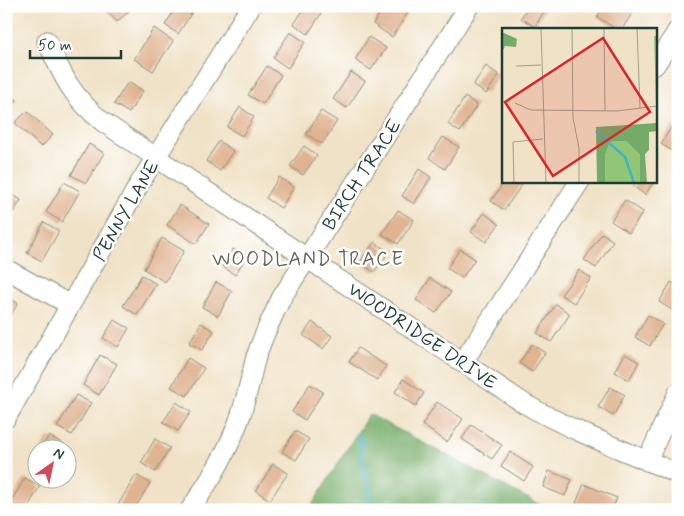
<svg xmlns="http://www.w3.org/2000/svg" width="684" height="516" font-family="Mynerve,sans-serif">
	<style>
		.forest { fill: #75ab68; stroke: #4a744e }
		.lines { fill: none; stroke-linecap: round; stroke-linejoin: round }
		.stream { stroke: #44b2bf; stroke-width: 4 }
		.building { fill: #e0b391 }
		.minor-casing { stroke: #88907d; stroke-width: 21 }
		.minor { stroke: #fff; stroke-width: 19 }
		.labels { text-anchor: middle; stroke-width: 5; stroke-linejoin: round; paint-order: stroke }
		.street-label { font-size: 19px; fill: #1f3d34; stroke: #fff }
		.neighbourhood-label { font-size: 20px; letter-spacing: 1px; fill: #636655; stroke: #fff }
		.inset-river { fill: none; stroke: #44b2bf; stroke-width: 2.5 }
		.inset-road { fill: none; stroke: #9ca08c; stroke-width: 1 }
		.view { fill: #d62828; fill-opacity: 0.15; stroke: #d62828; stroke-width: 2.5 }
		.inset-edge { fill: none; stroke: #1f3d34; stroke-width: 2.5 }
	</style>
	<rect width="100%" height="100%" fill="#fff"/>
	<filter id="ink" filterUnits="userSpaceOnUse"><feTurbulence type="fractalNoise" baseFrequency=".02" numOctaves="2"/><feDisplacementMap in="SourceGraphic" scale="10" xChannelSelector="R" yChannelSelector="G"/><feConvolveMatrix kernelMatrix="1 2 1 2 8 2 1 2 1" color-interpolation-filters="sRGB"/></filter>
	<filter id="wash" filterUnits="userSpaceOnUse"><feTurbulence type="fractalNoise" baseFrequency=".0096" numOctaves="4" result="noise"/><feDisplacementMap in="SourceGraphic" scale="20" xChannelSelector="R" yChannelSelector="G"/><feGaussianBlur stdDeviation="1.12" result="paint"/><feColorMatrix in="noise" values="0 0 0 0 0 0 0 0 0 0 0 0 0 0 0 0 0 1.4 0 .05"/><feComposite in="paint" operator="in"/></filter>
	<g filter="url(#wash)">
		<rect width="100%" height="100%" fill="#f0e2c6"/>
		<polygon class="forest" points="369,414 550,510 309,510"/>
		<g class="lines">
			<polyline class="stream" points="358,434 362,444 361,455 373,510"/>
		</g>
		<g id="blocks">
			<g class="building">
				<polygon points="102,6 125,6 129,11 117,22"/>
				<polygon points="177,6 196,6 178,34 165,25"/>
				<polygon points="306,6 326,6 308,34 294,24"/>
				<polygon points="384,6 411,8 392,37 373,24"/>
				<polygon points="528,6 547,6 535,27 521,18"/>
				<polygon points="604,6 637,6 622,29 616,29 597,17"/>
				<polygon points="154,28 173,41 153,71 134,59"/>
				<polygon points="290,32 305,42 288,68 273,58"/>
				<polygon points="369,37 386,48 371,70 355,60"/>
				<polygon points="267,66 281,75 263,104 248,95"/>
				<polygon points="486,66 499,75 486,94 473,85"/>
				<polygon points="351,72 365,81 347,108 333,99"/>
				<polygon points="128,82 143,91 129,113 114,104"/>
				<polygon points="6,90 17,100 6,112"/>
				<polygon points="465,97 477,105 460,132 448,124"/>
				<polygon points="240,107 254,117 242,136 227,127"/>
				<polygon points="27,111 53,135 41,147 15,123"/>
				<polygon points="321,111 337,121 322,144 306,134"/>
				<polygon points="672,126 678,129 678,141 672,151 661,144"/>
				<polygon points="443,137 459,147 445,169 429,158"/>
				<polygon points="219,141 233,151 220,171 206,161"/>
				<polygon points="89,144 104,153 86,183 71,175"/>
				<polygon points="304,146 317,155 303,175 290,166"/>
				<polygon points="419,169 431,177 414,204 402,196"/>
				<polygon points="279,177 294,187 281,208 266,198"/>
				<polygon points="505,181 520,181 523,183 504,210 491,201"/>
				<polygon points="636,181 654,181 645,195 633,186"/>
				<polygon points="64,182 80,191 62,222 46,212"/>
				<polygon points="6,191 21,200 10,217 6,214"/>
				<polygon points="625,200 643,212 629,233 611,221"/>
				<polygon points="180,205 209,224 196,244 167,225"/>
				<polygon points="398,210 414,220 398,244 382,234"/>
				<polygon points="484,213 499,224 486,242 471,232"/>
				<polygon points="44,222 59,231 42,261 27,253"/>
				<polygon points="602,233 613,241 596,268 584,260"/>
				<polygon points="162,238 184,251 165,282 144,269"/>
				<polygon points="374,242 389,252 374,272 360,263"/>
				<polygon points="233,249 246,257 235,275 222,266"/>
				<polygon points="460,249 475,259 462,278 447,268"/>
				<polygon points="579,270 591,278 574,303 561,295"/>
				<polygon points="142,275 156,284 137,315 123,306"/>
				<polygon points="430,278 451,292 436,313 416,300"/>
				<polygon points="216,282 232,291 218,316 202,307"/>
				<polygon points="671,282 678,286 678,300 672,310 659,302"/>
				<polygon points="6,297 18,303 6,324"/>
				<polygon points="556,304 570,314 551,342 537,333"/>
				<polygon points="648,315 663,324 650,346 635,337"/>
				<polygon points="114,320 129,328 118,347 103,338"/>
				<polygon points="312,322 332,336 323,349 303,335"/>
				<polygon points="201,323 214,331 202,350 189,343"/>
				<polygon points="532,344 545,353 532,372 519,363"/>
				<polygon points="358,348 386,366 377,380 349,362"/>
				<polygon points="625,354 639,362 629,380 615,372"/>
				<polygon points="100,355 117,364 99,395 83,385"/>
				<polygon points="188,358 204,368 187,396 171,387"/>
				<polygon points="403,379 424,393 416,406 395,392"/>
				<polygon points="310,384 323,392 305,420 292,412"/>
				<polygon points="610,387 625,395 613,416 598,407"/>
				<polygon points="76,395 91,403 72,435 57,427"/>
				<polygon points="176,402 191,412 178,431 163,422"/>
				<polygon points="437,402 463,419 447,442 422,425"/>
				<polygon points="471,425 502,445 492,459 462,439"/>
				<polygon points="295,431 309,439 296,460 282,452"/>
				<polygon points="49,436 64,444 61,448 41,448"/>
				<polygon points="155,439 170,448 155,472 141,463"/>
				<polygon points="510,452 533,467 524,481 501,466"/>
				<polygon points="273,464 288,473 270,500 256,491"/>
				<polygon points="549,471 572,480 565,496 543,487"/>
				<polygon points="136,475 150,483 134,510 127,510 118,505"/>
				<polygon points="25,478 40,486 26,510 11,510 7,508"/>
				<polygon points="584,484 617,498 612,510 592,510 576,503"/>
			</g>
		</g>
	</g>
	<g filter="url(#ink)">
		<use href="#blocks" fill-opacity="0" stroke="#88907d" stroke-width="1"/>
		<g class="lines">
			<g class="minor-casing">
				<g id="minor">
					<path d="M47,41C63,77 72,97 103,122L525,404C574,432 626,451 678,474"/>
					<polyline points="655,65 678,30"/>
					<polyline points="6,269 70,305"/>
					<polyline points="463,362 580,181"/>
					<polyline points="6,418 141,181 251,6"/>
					<polyline points="647,461 678,393"/>
					<path d="M190,510C209,482 226,455 238,423C246,402 250,379 256,357C263,336 272,317 282,297L469,6"/>
				</g>
			</g>
			<use href="#minor" class="minor"/>
		</g>
	</g>
	<g class="labels">
		<g class="street-label">
			<text transform="translate(361 174) rotate(-57)" y="7">BIRCH TRACE</text>
			<text transform="translate(125 210) rotate(-60)" y="7">PENNY LANE</text>
			<text transform="translate(423 335) rotate(34)" y="7">WOODRIDGE DRIVE</text>
		</g>
		<g class="neighbourhood-label">
			<text x="308" y="265">WOODLAND TRACE</text>
		</g>
	</g>
	<g transform="translate(502 28)">
		<rect width="155" height="155" fill="#f0e2c6"/>
		<path d="M152,8H155V77H154ZM124,113L138,127V155H103V127L108,114Z" fill="#92c677"/>
		<path d="M0,4L15,11L14,19L3,18L0,24ZM155,95V103L147,104V122L143,126L145,155H138V127L124,113L108,114L103,127V155H95L94,99Z" fill="#75ab68"/>
		<path class="inset-river" d="M94,103L123,129L132,155"/>
		<path class="inset-road" d="M39,0L44,155M70,0L71,90L77,120V155M102,0L103,83M135,0L138,80M14,38L39,37M13,75L29,82L115,83L155,78M12,155L11,114L41,111"/>
		<path class="view" d="M101,10L148,84L51,148L3,74Z"/>
		<rect width="155" height="155" class="inset-edge"/>
	</g>
	<rect width="684" height="516" fill="none" stroke="#fff" stroke-width="25"/>
	<g transform="translate(52 464) rotate(33)"><circle r="24" fill="#ffffff" stroke="#a5b1ae"/>
	<path d="M0-4L9 19L0 12L-9 19Z" fill="#d1495b"/>
	<text y="-8" font-size="14" font-weight="bold" text-anchor="middle" fill="#1f3d34">N</text>
	</g>
	<path d="M30 50v8h91v-8" fill="none" stroke="#1f3d34" stroke-width="2.5"/>
	<text x="38" y="50" font-size="15" fill="#1f3d34" stroke="#ffffff" stroke-width="4" paint-order="stroke">50 m</text>
</svg>
